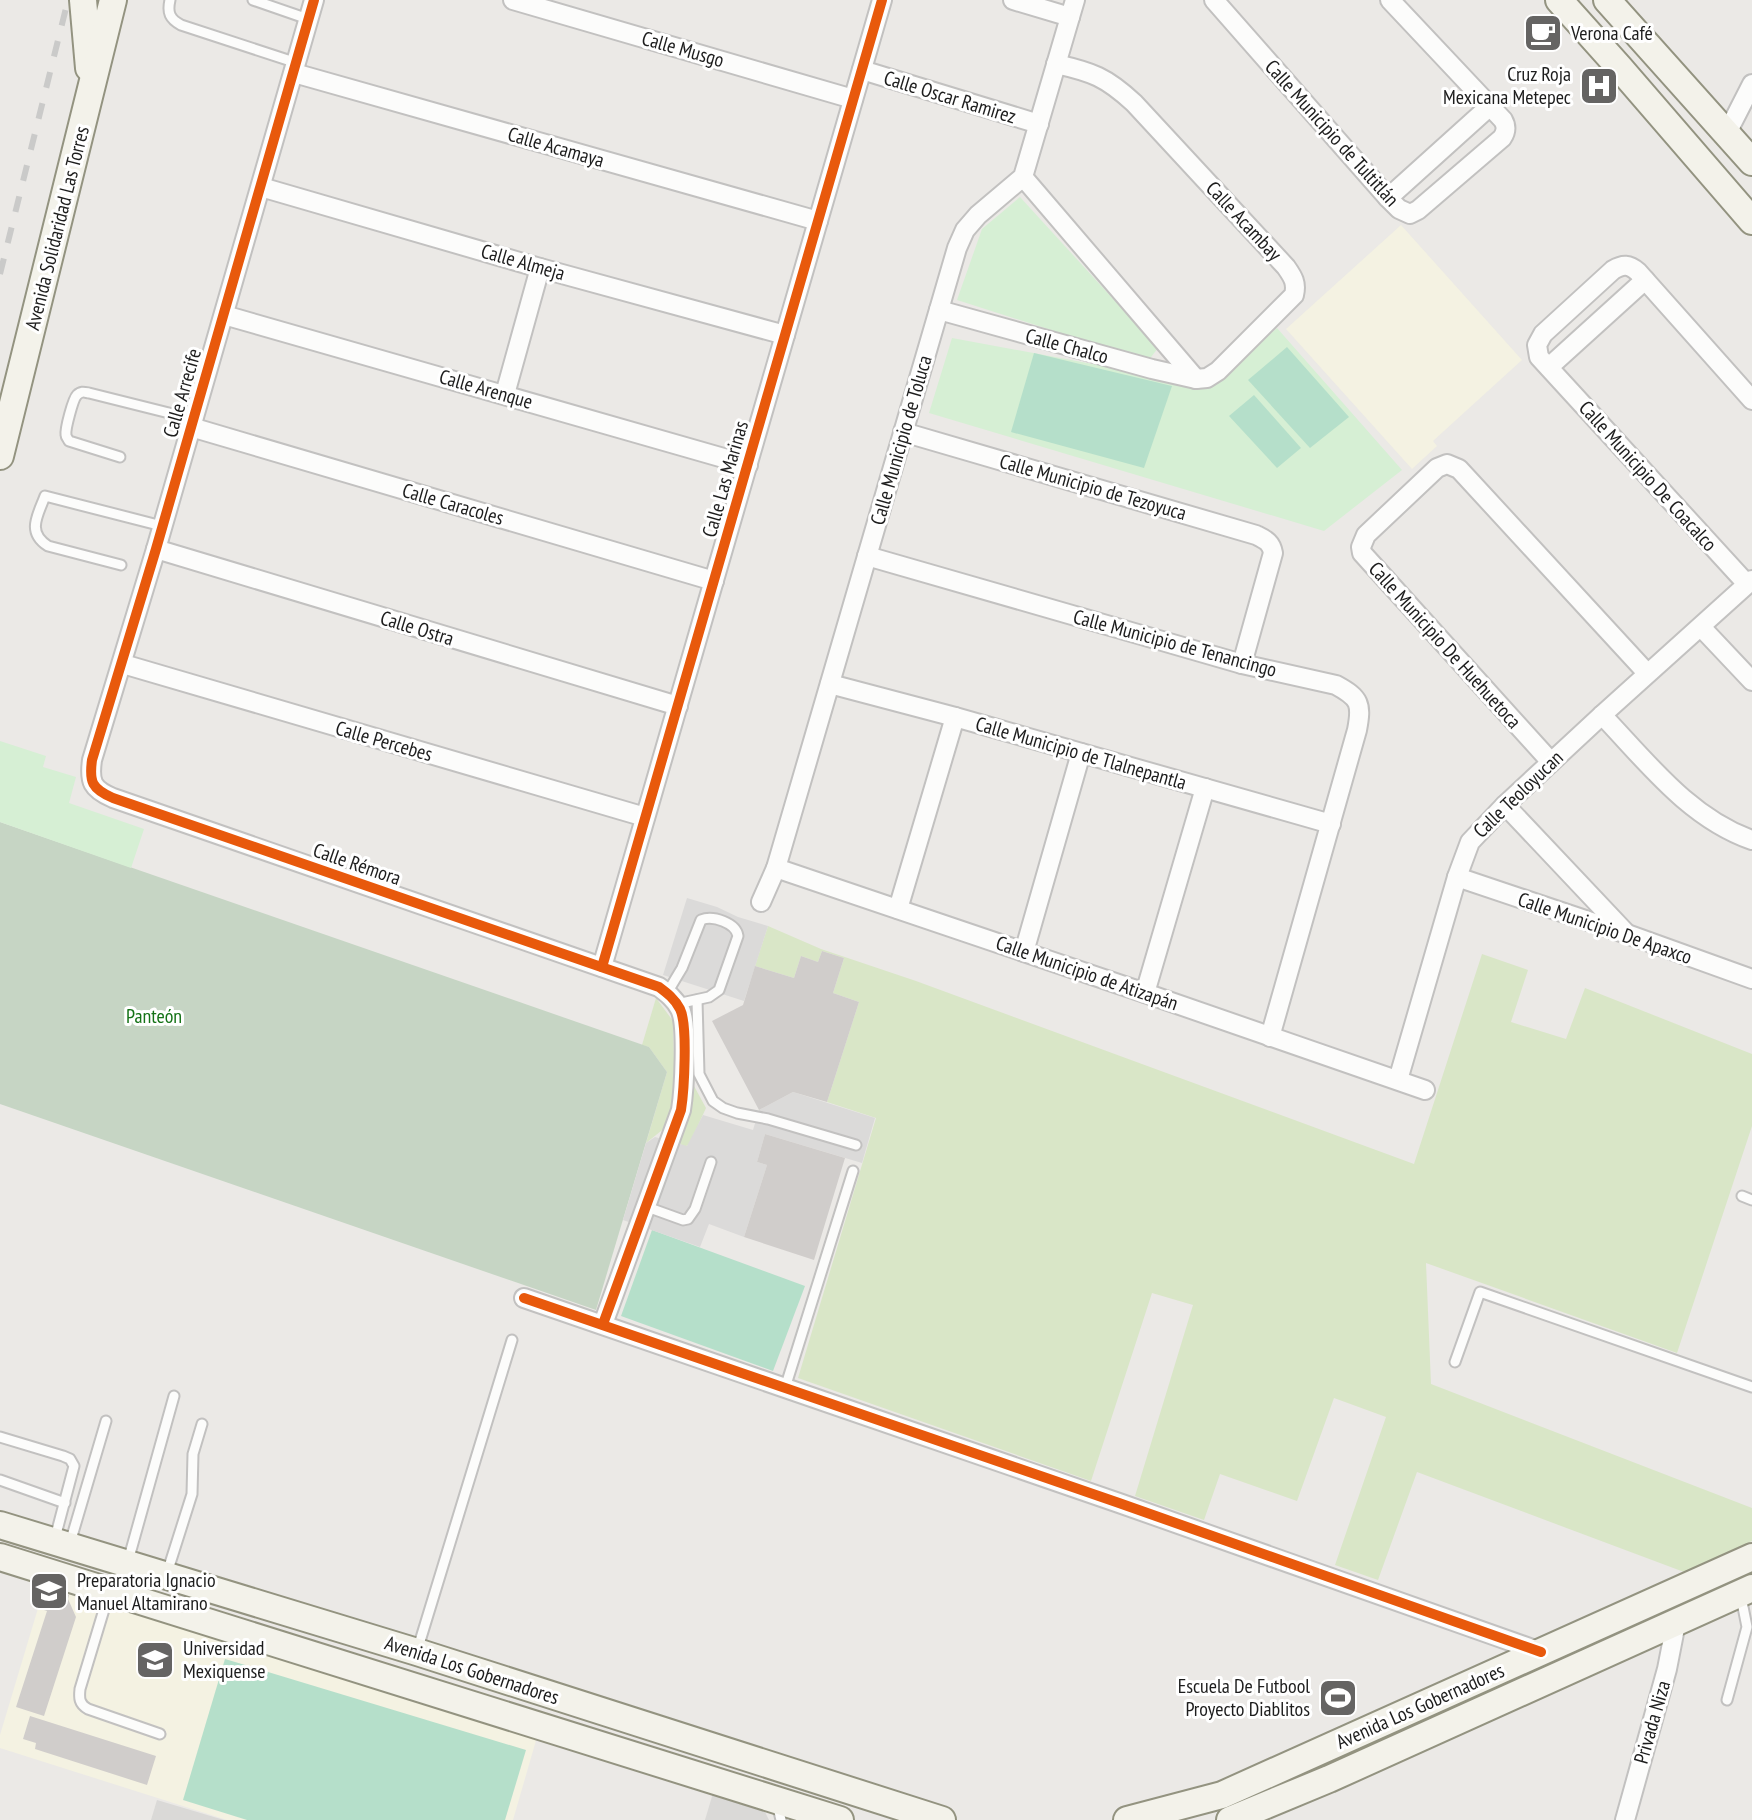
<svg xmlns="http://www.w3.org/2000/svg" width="1752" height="1820" font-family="'PT Sans Narrow',sans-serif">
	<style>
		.residential { fill: #dad9d7 }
		.education { fill: #f4f2e2 }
		.grass { fill: #d9e6c7 }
		.cemetery { fill: #c6d5c4 }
		.park { fill: #d6efd4 }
		.pitch { fill: #b5dfca }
		.parking { fill: #dbdad9 }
		.building { fill: #d0cdcb }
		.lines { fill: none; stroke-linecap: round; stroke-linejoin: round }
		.lane-casing { stroke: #c2c1c0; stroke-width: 13 }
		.street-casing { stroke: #c2c1c0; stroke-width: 22 }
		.secondary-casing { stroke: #939380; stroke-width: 30 }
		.lane { stroke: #fcfcfb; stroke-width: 9 }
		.street { stroke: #fcfcfb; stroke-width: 18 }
		.secondary { stroke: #f3f2ea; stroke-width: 26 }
		.rail { stroke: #cacac9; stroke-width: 6; stroke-dasharray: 16 16; stroke-linecap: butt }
		.cycleway-casing { stroke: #fff; stroke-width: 15 }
		.cycleway { stroke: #e8590c; stroke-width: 10 }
		.labels { text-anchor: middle; stroke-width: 6; stroke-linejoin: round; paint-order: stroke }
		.poi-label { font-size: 20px; fill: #1d1d1d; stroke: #fff; text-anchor: start }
		.street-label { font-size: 20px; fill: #1d1d1d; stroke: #fff }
		.park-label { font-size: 20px; fill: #147216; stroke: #fff }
	</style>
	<rect width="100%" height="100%" fill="#ebe9e6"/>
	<g class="residential">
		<polygon points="713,1793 763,1808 769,1820 705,1820"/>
		<polygon points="157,1800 224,1820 151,1820"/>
	</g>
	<g class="education">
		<polygon points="1401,225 1522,360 1433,441 1437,446 1412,469 1286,329"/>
		<polygon points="45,1585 537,1737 513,1820 227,1820 0,1748 0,1735"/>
	</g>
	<g class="grass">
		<polygon points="768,926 821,949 916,981 1414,1164 1482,954 1528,970 1511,1022 1566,1039 1585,988 1752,1054 1752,1126 1677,1353 1426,1263 1431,1384 1752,1508 1752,1541 1684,1572 1417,1472 1378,1580 1335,1565 1386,1417 1334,1398 1297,1501 1220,1474 1204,1520 1135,1496 1193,1305 1152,1293 1091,1481 798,1378 876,1118 827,1102 859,1002 833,993 844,958 822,951 818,962 801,956 794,978 755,966"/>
		<polygon points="656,998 673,1021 675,1100 666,1127 646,1143 667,1072 649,1047 642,1045"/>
		<polygon points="694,1086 706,1108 689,1145 683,1147 680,1143 680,1139"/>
	</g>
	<polygon class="cemetery" points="0,822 649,1047 667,1072 596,1310 0,1104"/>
	<g class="park">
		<polygon points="1020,197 1158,348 1148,361 957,300 982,229"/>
		<polygon points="1277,328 1402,470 1324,531 929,413 952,338 1179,380 1226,372"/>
		<polygon points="0,741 46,756 43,767 76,777 69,803 144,829 131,868 0,822"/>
	</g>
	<g class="pitch">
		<polygon points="1287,347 1349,417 1310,448 1248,380"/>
		<polygon points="1034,353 1172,386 1144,468 1011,432"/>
		<polygon points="1254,395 1301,448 1277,468 1229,416"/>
		<polygon points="652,1230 805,1286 773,1371 621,1316"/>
		<polygon points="225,1659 526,1750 505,1820 247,1820 183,1800"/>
	</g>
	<g class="parking">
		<polygon points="687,898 717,907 738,917 768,926 744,1001 663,975"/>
		<polygon points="793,1092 875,1118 862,1163 765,1134 757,1162 767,1165 744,1237 709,1224 700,1247 623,1220 646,1143 655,1137 687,1146 703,1115 753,1130 759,1110"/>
	</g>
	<g class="building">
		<polygon points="822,951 844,958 833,993 859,1002 827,1102 793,1092 759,1110 712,1021 743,1005 755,966 794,978 801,956 818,962"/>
		<polygon points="765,1134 845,1158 814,1260 744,1237 767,1165 757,1162"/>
		<polygon points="44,1588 69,1595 68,1599 76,1617 44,1716 16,1707 47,1611 38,1608"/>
		<polygon points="30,1716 156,1756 147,1785 35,1749 36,1743 23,1739"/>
	</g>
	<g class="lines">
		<g class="lane-casing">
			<g id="lane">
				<path d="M170,0C167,13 170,19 181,25L297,63"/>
				<polyline points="253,0 308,19"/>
				<path d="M120,457L69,441C68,439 66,437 66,435C65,429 73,399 77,395C81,391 84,392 89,393L193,419"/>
				<path d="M121,565L48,546C26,532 38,515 45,496L162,526"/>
				<path d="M667,993L682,968L701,920C713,915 736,923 738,936L719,990L709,997L677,1004"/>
				<polyline points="697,1000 699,1074 713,1101 723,1108 737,1113 768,1119 856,1145"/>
				<polyline points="1742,1196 1752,1200"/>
				<polyline points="647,1207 683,1220 688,1219 695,1209 711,1162"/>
				<polyline points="1455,1362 1480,1292 1752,1387"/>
				<polyline points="785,1388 853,1171"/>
				<polyline points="0,1437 63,1456 70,1459 74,1466 55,1538"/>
				<polyline points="0,1480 65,1503"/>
				<polyline points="70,1543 106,1421"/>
				<polyline points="128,1561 174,1396"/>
				<polyline points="167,1573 192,1494 193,1454 202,1424"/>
				<path d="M109,1593L80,1689C79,1698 79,1704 88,1709L160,1734"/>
				<polyline points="417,1651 512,1340"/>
				<polyline points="1727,1700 1747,1627 1741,1597"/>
				<polyline points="777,1803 781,1820"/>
			</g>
		</g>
		<g class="street-casing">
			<g id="street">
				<path d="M314,0L156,549L92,760C89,782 92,789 113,798L659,987C667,993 675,999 680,1009C688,1025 684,1091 681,1110L603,1324"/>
				<polyline points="513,0 853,99"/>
				<polyline points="1013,0 1070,17"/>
				<path d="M1214,0L1388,198L1399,209L1410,214L1418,210L1502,138C1506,132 1507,127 1503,120L1390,0"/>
				<polyline points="862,70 1039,124"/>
				<polyline points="294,73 818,221"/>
				<polyline points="1727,133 1752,84"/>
				<polyline points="1023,177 1196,379"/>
				<polyline points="261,187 540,268 785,335"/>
				<polyline points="1388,198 1489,107"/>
				<path d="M939,310L1152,369L1196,379L1207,378L1218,371L1294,295C1297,283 1293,277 1286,267L1134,103C1106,77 1092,72 1056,64"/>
				<polyline points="224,315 748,465"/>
				<polyline points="1549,367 1645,280"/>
				<polyline points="505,394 540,268"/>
				<polyline points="191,427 714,581"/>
				<path d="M903,432L1256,535C1266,540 1271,542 1273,553L1242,664"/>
				<polyline points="156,549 678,706"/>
				<path d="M867,556L1242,664L1336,685C1360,698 1362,704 1357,730L1270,1037"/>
				<path d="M1747,584L1539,357L1537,345L1543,334L1613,270C1623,264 1629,264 1638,272L1752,400"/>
				<polyline points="1701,627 1752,681"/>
				<polyline points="123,664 645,817"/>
				<polyline points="830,684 955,717 1331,824"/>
				<path d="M1602,715C1647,762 1689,818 1752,840"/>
				<polyline points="1551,762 1362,553 1361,547 1366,535 1437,468 1447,464 1459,469 1647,673"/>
				<polyline points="1505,805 1625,932"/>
				<polyline points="776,868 1145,993 1425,1090"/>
				<polyline points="1457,877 1627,934 1752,979"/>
				<polyline points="761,902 776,868 957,248 965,230 978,215 1023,177 1075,0"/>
				<polyline points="898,909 955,717"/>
				<polyline points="1024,952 1081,753"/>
				<polyline points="602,967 882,0"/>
				<polyline points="1145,993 1205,788"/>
				<polyline points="1398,1080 1457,877 1470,842 1505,805 1602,715 1752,580"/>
				<polyline points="524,1298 1119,1503 1541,1652"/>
				<polyline points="1625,1820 1667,1669 1676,1623"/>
			</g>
		</g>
		<g class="secondary-casing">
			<g id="secondary">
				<polyline points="83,0 89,68"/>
				<polyline points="1559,0 1619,67 1752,221"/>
				<polyline points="1607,0 1752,162"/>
				<polyline points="0,456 113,0"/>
				<polyline points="0,1525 417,1652 942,1820"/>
				<polyline points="0,1557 840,1820"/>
				<polyline points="1127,1820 1222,1795 1752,1557"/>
				<polyline points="1230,1820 1329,1779 1752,1588"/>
			</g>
		</g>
		<use href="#lane" class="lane"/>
		<use href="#street" class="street"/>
		<use href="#secondary" class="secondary"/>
		<polyline class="rail" points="0,274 68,0"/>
		<g class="cycleway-casing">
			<g id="cycleway">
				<path d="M314,0L156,549L92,760C89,782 92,789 113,798L659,987C667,993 675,999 680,1009C688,1025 684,1091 681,1110L603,1324"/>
				<polyline points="602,967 882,0"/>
				<polyline points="524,1298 1119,1503 1541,1652"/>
			</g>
		</g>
		<use href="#cycleway" class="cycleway"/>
	</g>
	<defs>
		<g id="cafe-square" transform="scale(2)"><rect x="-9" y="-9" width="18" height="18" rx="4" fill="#656463" stroke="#fff"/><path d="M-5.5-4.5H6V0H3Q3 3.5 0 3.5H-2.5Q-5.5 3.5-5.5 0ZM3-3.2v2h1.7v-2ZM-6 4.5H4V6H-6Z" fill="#fff"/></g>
		<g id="hospital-square" transform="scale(2)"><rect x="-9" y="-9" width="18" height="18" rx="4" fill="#656463" stroke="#fff"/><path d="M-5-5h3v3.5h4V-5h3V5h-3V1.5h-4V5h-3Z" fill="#fff"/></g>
		<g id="school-square" transform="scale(2)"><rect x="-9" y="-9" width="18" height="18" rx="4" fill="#656463" stroke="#fff"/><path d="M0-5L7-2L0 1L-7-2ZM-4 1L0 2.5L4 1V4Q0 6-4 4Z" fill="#fff"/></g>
		<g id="university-square" transform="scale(2)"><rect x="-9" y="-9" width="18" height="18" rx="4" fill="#656463" stroke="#fff"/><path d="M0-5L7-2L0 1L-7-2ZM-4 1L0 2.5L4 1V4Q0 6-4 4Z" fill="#fff"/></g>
		<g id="stadium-square" transform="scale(2)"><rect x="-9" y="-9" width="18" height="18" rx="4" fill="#656463" stroke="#fff"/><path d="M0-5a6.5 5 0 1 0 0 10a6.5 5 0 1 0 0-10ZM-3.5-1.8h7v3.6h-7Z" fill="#fff"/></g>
	</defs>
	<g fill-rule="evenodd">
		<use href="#cafe-square" x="1543" y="33"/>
		<use href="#hospital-square" x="1599" y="86"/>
		<use href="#school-square" x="49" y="1591"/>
		<use href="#university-square" x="155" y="1660"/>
		<use href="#stadium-square" x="1338" y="1698"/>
	</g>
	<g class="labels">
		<g class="poi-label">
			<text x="1571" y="40">Verona Café</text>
			<text x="1571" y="81" text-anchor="end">Cruz Roja<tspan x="1571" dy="23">Mexicana Metepec</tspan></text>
			<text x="77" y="1587">Preparatoria Ignacio<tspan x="77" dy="23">Manuel Altamirano</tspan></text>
			<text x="183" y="1655">Universidad<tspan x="183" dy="23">Mexiquense</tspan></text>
			<text x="1310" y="1693" text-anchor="end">Escuela De Futbool<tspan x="1310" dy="23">Proyecto Diablitos</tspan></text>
		</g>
		<g class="street-label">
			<text transform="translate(683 49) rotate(16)" y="7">Calle Musgo</text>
			<text transform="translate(950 97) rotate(17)" y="7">Calle Oscar Ramirez</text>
			<text transform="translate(1332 133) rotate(48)" y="7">Calle Municipio de Tultitlán</text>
			<text transform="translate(556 147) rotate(16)" y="7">Calle Acamaya</text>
			<text transform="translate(1244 221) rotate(47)" y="7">Calle Acambay</text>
			<text transform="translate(57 228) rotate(-76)" y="7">Avenida Solidaridad Las Torres</text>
			<text transform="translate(523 262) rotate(16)" y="7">Calle Almeja</text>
			<text transform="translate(1067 346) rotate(15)" y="7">Calle Chalco</text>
			<text transform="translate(486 389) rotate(16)" y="7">Calle Arenque</text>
			<text transform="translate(182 393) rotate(-74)" y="7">Calle Arrecife</text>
			<text transform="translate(901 440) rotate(-74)" y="7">Calle Municipio de Toluca</text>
			<text transform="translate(1648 476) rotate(48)" y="7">Calle Municipio De Coacalco</text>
			<text transform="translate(725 479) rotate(-74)" y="7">Calle Las Marinas</text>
			<text transform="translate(1093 487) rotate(16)" y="7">Calle Municipio de Tezoyuca</text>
			<text transform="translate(453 504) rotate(16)" y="7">Calle Caracoles</text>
			<text transform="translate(417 628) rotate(17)" y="7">Calle Ostra</text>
			<text transform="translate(1175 643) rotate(15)" y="7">Calle Municipio de Tenancingo</text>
			<text transform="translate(1445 645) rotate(48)" y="7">Calle Municipio De Huehuetoca</text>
			<text transform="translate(384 741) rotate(16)" y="7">Calle Percebes</text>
			<text transform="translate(1081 753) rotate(16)" y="7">Calle Municipio de Tlalnepantla</text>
			<text transform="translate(1518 794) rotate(-44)" y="7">Calle Teoloyucan</text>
			<text transform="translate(357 864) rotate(19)" y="7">Calle Rémora</text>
			<text transform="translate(1605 928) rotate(19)" y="7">Calle Municipio De Apaxco</text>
			<text transform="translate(1087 973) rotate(19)" y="7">Calle Municipio de Atizapán</text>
			<text transform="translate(472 1670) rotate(18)" y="7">Avenida Los Gobernadores</text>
			<text transform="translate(1420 1706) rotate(-24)" y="7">Avenida Los Gobernadores</text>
			<text transform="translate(1652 1722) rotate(-74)" y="7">Privada Niza</text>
		</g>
		<g class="park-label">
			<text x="154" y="1023">Panteón</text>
		</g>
	</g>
</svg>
